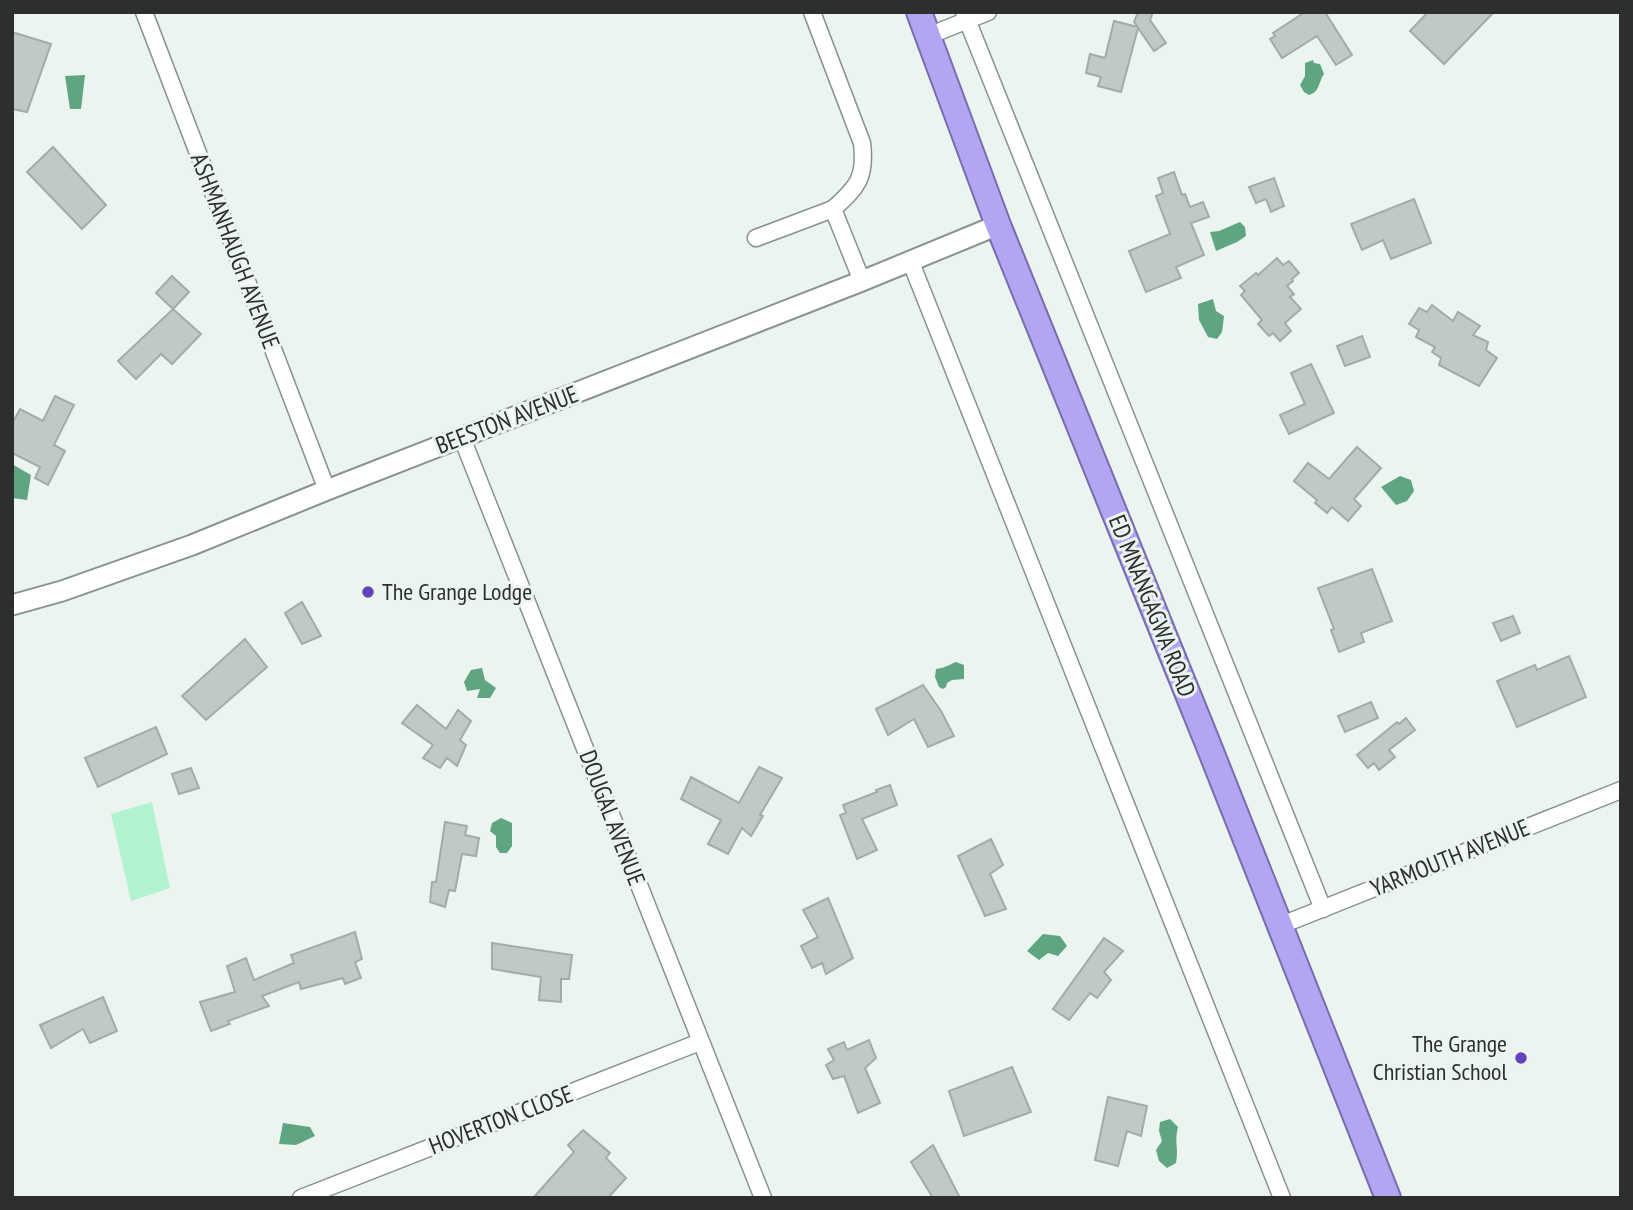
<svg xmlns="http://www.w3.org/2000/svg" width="1633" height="1210" font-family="'PT Sans Narrow',sans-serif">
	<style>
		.green { fill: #b2f2d0 }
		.water { fill: #5fa582 }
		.building { fill: #c1c9c4; stroke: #a3aba7; stroke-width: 2 }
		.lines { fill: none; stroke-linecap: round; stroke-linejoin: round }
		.minor-casing { stroke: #8a928e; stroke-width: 19 }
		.tertiary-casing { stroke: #8a928e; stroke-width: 23 }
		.trunk-casing { stroke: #776dac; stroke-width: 28 }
		.minor { stroke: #fff; stroke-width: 16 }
		.tertiary { stroke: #fff; stroke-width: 19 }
		.trunk { stroke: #b2a6f3; stroke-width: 24 }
		.poi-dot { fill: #6344bd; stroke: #ebf4ef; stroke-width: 2.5 }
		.labels { text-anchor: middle; stroke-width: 6; stroke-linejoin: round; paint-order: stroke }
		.street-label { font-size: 24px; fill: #2c2f2d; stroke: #ebf4ef }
		.poi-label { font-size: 24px; fill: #2c2f2d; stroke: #ebf4ef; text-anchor: start }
	</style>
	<rect width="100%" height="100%" fill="#ebf4ef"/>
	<polygon class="green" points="152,802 170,888 131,901 111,814"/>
	<g class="water">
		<path d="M1313,60L1314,63L1320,64L1324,74C1318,83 1320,92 1309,95L1304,92L1300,85L1305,76V63Z"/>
		<polygon points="85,75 81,109 70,109 65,76"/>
		<polygon points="1240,222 1245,227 1246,236 1237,242 1216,251 1210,232 1219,231"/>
		<polygon points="1213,299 1216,311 1224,316 1222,332 1217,339 1208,337 1199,320 1198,304"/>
		<polygon points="12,464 31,475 27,500 12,498"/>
		<polygon points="1400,476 1411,480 1414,491 1407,501 1396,505 1381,487"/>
		<path d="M956,662L964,665V679L952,680L947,683L946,687L943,689L939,687L935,677L936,669C944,668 949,665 956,662Z"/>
		<polygon points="482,668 485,680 496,688 490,698 477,698 480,689 467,691 464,682 471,670"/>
		<polygon points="501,818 512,823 512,846 507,853 500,853 496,847 496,836 490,831 492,823"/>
		<polygon points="1043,934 1060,936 1067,946 1058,956 1048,953 1039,960 1027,951"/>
		<path d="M1170,1119L1178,1127C1174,1143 1179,1148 1176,1163L1167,1168L1159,1161L1156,1150L1162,1141L1159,1131L1160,1122Z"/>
		<polygon points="283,1123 310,1127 315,1136 296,1145 279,1144"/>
	</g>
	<g class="building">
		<polygon points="1138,12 1153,12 1150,20 1166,43 1154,51 1138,28 1121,92 1098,86 1101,77 1086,73 1090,54 1105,58 1114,21 1138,27 1134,22"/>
		<polygon points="1305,12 1325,12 1352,55 1336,65 1317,36 1282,58 1270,39 1275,36 1273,33"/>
		<polygon points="1428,12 1494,12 1444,64 1410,31"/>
		<polygon points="12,32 51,44 27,112 12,109"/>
		<polygon points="53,147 106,205 82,229 27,172"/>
		<polygon points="1174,172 1182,195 1185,194 1190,207 1203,202 1209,217 1191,223 1204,255 1176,267 1181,278 1146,292 1129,251 1170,234 1156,196 1163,193 1158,178"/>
		<polygon points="1274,178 1284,206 1271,212 1266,199 1256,203 1249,187"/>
		<polygon points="1414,199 1431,243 1391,259 1383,240 1362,250 1351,224"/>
		<polygon points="1277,258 1283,265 1289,261 1299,273 1292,279 1293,281 1287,286 1294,294 1290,297 1301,309 1285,323 1291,331 1280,341 1273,333 1269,336 1258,324 1262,320 1241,295 1245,291 1240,286 1256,273 1258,275"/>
		<polygon points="172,276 189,292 173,309 156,293"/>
		<polygon points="1432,305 1453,321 1458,312 1480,326 1473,335 1488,342 1486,350 1497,358 1479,386 1439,365 1441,358 1432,352 1435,347 1416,337 1419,330 1409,324 1419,308 1427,312"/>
		<polygon points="173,309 201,334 172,364 161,354 136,379 118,361"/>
		<polygon points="1362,336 1370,357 1345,366 1337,346"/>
		<polygon points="1311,364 1334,413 1289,434 1280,415 1305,404 1291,373"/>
		<polygon points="55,396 74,405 54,445 65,451 48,485 35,478 40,467 12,453 12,424 20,409 43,421"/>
		<polygon points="1357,447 1381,468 1354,499 1361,506 1348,521 1332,507 1327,513 1315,503 1317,500 1294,481 1308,463 1329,479"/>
		<polygon points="1372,569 1392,621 1361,633 1364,642 1339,652 1331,630 1334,629 1318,588"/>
		<polygon points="302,602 321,636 302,644 285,613"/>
		<polygon points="1513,616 1520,633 1501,641 1493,623"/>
		<polygon points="245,639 267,667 206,720 182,696"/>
		<polygon points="1569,656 1586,697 1517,727 1497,681 1535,665 1537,670"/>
		<polygon points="923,685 941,711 954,736 928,747 914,719 888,735 876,709"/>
		<polygon points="1371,702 1378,718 1345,732 1338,716"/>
		<polygon points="417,705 446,729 458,710 471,721 460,740 466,745 457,766 447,758 440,768 423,758 433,745 402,723"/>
		<polygon points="1406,718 1415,730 1389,750 1395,757 1379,770 1374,763 1368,768 1357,755 1397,722 1399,724"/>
		<polygon points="156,727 167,754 98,787 85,758"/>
		<polygon points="759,767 782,778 760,815 763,816 751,836 742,828 728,854 708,844 721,820 681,799 691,777 739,803"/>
		<polygon points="191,768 199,788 179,794 172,774"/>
		<polygon points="890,785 897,805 862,819 877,850 857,859 840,815 846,813 843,805 877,792 876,790"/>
		<polygon points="445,822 467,826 465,835 479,838 476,856 462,854 455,891 449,890 445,907 430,902 432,882 436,882"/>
		<polygon points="991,839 1003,865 990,874 1006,909 985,916 958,856"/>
		<polygon points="828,898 853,958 826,974 822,963 812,968 801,946 818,937 803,910"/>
		<polygon points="355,932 362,959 355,962 361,978 345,984 343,978 301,989 299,982 262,996 269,1006 228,1021 230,1024 211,1031 200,1002 235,992 227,966 246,958 254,980 294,963 291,955"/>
		<polygon points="1104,938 1123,951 1104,972 1111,980 1097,998 1090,993 1069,1020 1053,1009"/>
		<polygon points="492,943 572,955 569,979 561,979 561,1002 539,1000 541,977 492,969"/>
		<polygon points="103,997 117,1031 90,1043 83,1029 51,1048 40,1025"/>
		<polygon points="869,1040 876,1058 865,1068 880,1103 858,1113 844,1076 833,1079 826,1065 834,1060 828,1049 844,1042 847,1050"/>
		<polygon points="1012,1067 1031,1112 964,1136 949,1091"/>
		<polygon points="1108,1097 1147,1106 1141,1136 1127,1131 1118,1166 1095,1160"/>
		<polygon points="583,1130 610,1153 606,1158 626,1178 608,1198 533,1198 574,1152 568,1145"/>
		<polygon points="933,1145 960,1198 933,1198 911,1162"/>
	</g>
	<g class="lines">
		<g class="minor-casing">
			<g id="minor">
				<polyline points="144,12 327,490"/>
				<path d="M812,12L862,143C866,177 858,187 833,209L862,281"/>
				<polyline points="964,12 1323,909"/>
				<polyline points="928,36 988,12"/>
				<polyline points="756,238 833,209"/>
				<polyline points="910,260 1282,1198"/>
				<polyline points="462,438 763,1198"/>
				<polyline points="1279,926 1621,790"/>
				<polyline points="301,1198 700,1042"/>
			</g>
		</g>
		<g class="tertiary-casing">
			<polyline id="tertiary" points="12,605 62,591 192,545 327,490 862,281 998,225"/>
		</g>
		<g class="trunk-casing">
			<polyline id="trunk" points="919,12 998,225 1206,739 1388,1198"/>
		</g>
		<use href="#minor" class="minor"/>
		<use href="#tertiary" class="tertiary"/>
		<use href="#trunk" class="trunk"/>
	</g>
	<g class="poi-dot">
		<circle cx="368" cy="592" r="7"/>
		<circle cx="1521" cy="1058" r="7"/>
	</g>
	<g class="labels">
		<g class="street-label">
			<text transform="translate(235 251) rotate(69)" y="8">ASHMANHAUGH AVENUE</text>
			<text transform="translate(507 420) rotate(-21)" y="8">BEESTON AVENUE</text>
			<text transform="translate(1152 606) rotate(68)" y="8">ED MNANGAGWA ROAD</text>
			<text transform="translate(612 818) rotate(69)" y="8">DOUGAL AVENUE</text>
			<text transform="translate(1450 858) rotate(-22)" y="8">YARMOUTH AVENUE</text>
			<text transform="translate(501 1120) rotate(-21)" y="8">HOVERTON CLOSE</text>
		</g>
		<g class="poi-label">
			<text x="382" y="600">The Grange Lodge</text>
			<text x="1507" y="1052" text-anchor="end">The Grange<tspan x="1507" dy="28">Christian School</tspan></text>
		</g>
	</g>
	<rect width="1633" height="1210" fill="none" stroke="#2c2f2d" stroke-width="28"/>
</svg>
